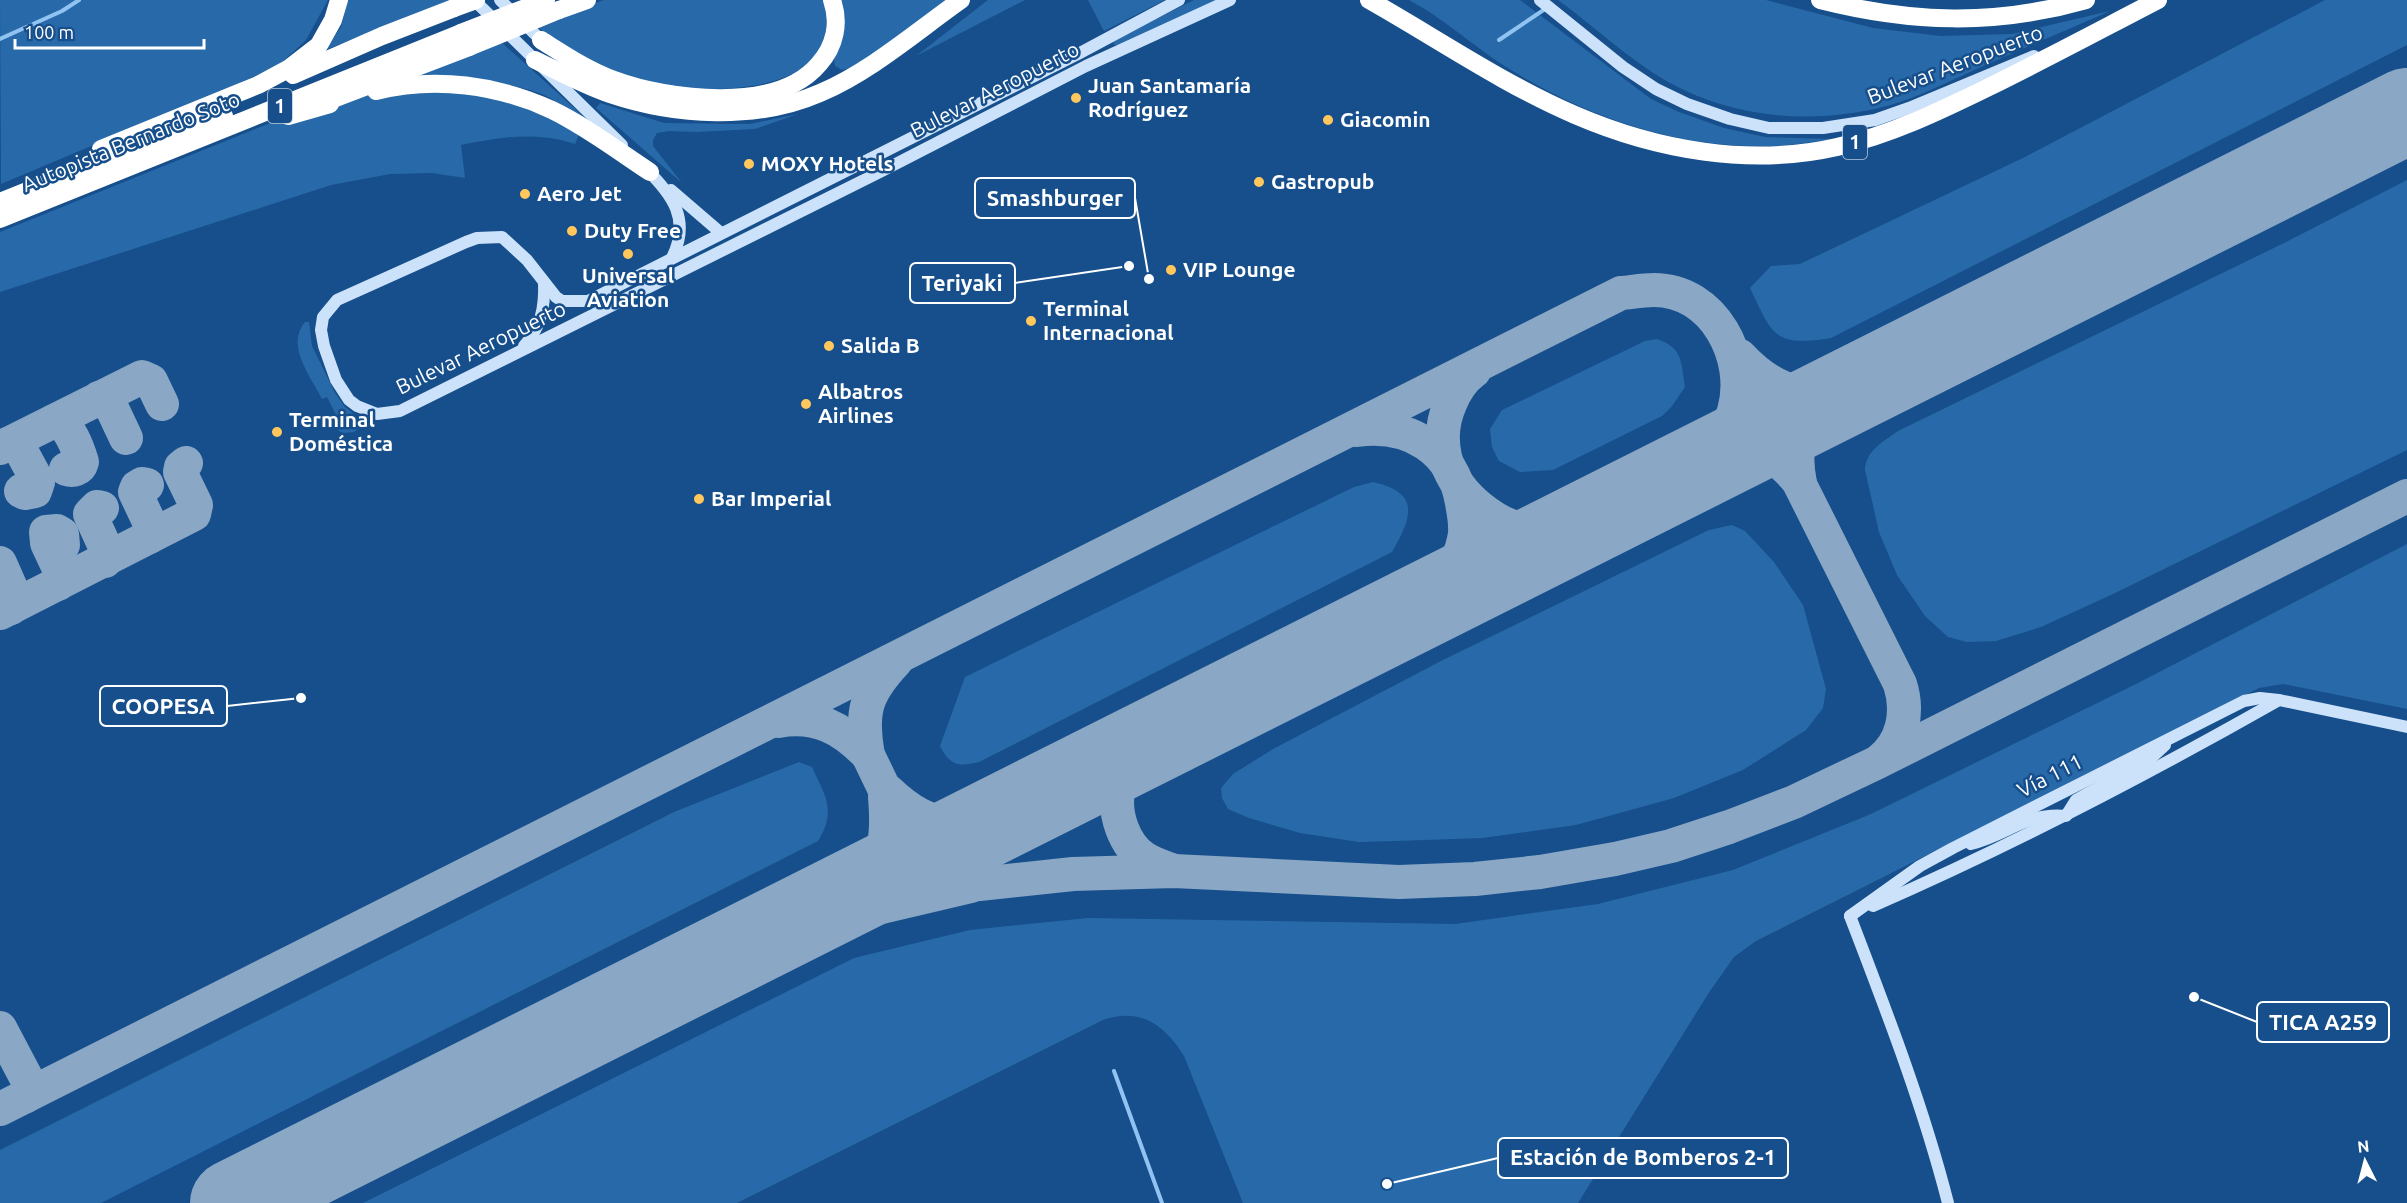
<svg xmlns="http://www.w3.org/2000/svg" width="2407" height="1203" font-family="Ubuntu,sans-serif">
	<style>
		.green { fill: #286aa9 }
		.lines { fill: none; stroke-linecap: round; stroke-linejoin: round }
		.stream { stroke: #90c3f2; stroke-width: 4 }
		.taxiway { stroke: #8aa7c5; stroke-width: 34 }
		.runway { stroke: #8aa7c5; stroke-width: 86 }
		.secondary { stroke: #cce2fa; stroke-width: 12 }
		.highway { stroke: #fff; stroke-width: 18 }
		.highway-bridge { stroke: #fff; stroke-width: 18 }
		.poi-dot { fill: #ffc75c; stroke: #164f8b; stroke-width: 2 }
		.labels { text-anchor: middle; stroke-width: 5; stroke-linejoin: round; paint-order: stroke }
		.shield { fill: #164f8b; stroke: #b9cadc; stroke-width: 1.5 }
		.shield-label { font-size: 20px; font-weight: bold; fill: #fff }
		.street-label { font-size: 21px; fill: #fff; stroke: #164f8b }
		.poi-label { font-size: 21px; font-weight: bold; fill: #fff; stroke: #164f8b; text-anchor: start }
		.leader { fill: none; stroke: #fff; stroke-width: 2 }
		.callout-dot { fill: #fff; stroke: #164f8b; stroke-width: 2 }
		.callout { fill: #164f8b; stroke: #fff; stroke-width: 2 }
		.callout-label { font-size: 22px; text-anchor: middle; font-weight: bold; fill: #fff }
	</style>
	<rect width="100%" height="100%" fill="#164f8b"/>
	<g class="green">
		<polygon points="0,0 328,0 306,40 280,64 229,88 1,184"/>
		<polygon points="348,0 452,0 325,50 341,27"/>
		<path d="M604,0H823C828,11 827,24 825,36C812,103 665,95 618,75C589,64 560,45 536,26Z"/>
		<path d="M840,0H948C925,18 868,66 842,70L835,66L834,58Z"/>
		<polygon points="988,0 1025,0 916,56"/>
		<polygon points="1088,0 1165,0 1104,31"/>
		<polygon points="1194,0 1218,0 1118,46 1113,44 1116,39"/>
		<path d="M1409,0H1520L1651,99L1679,112L1724,128L1765,137L1833,139C1812,142 1790,146 1769,146C1675,149 1581,115 1503,65C1471,44 1443,18 1409,0Z"/>
		<path d="M1558,0H1766L1873,28L1940,36L2012,34L2110,11C2067,30 2024,48 1981,67C1947,82 1912,101 1875,109C1804,124 1732,117 1668,82C1628,59 1595,27 1558,0Z"/>
		<path d="M2325,0H2407V45L1831,338C1774,347 1773,336 1750,288L1771,266L1800,264L2025,157Z"/>
		<path d="M500,41L602,133C584,121 564,105 544,95C514,82 444,74 411,76Z"/>
		<path d="M459,88C501,99 540,113 580,132L575,144C538,131 499,137 461,145L465,178L432,173L390,174L331,185L0,292V232L310,107L365,93Z"/>
		<polygon points="600,103 664,123 750,124 798,114 755,129 697,132 669,131 657,133 653,140 653,146 682,183 596,108"/>
		<path d="M2407,180V450L2113,594L2041,627L1996,641L1967,642L1948,637L1925,616L1897,575L1879,532L1865,470C1866,450 1883,442 1898,431L2282,244Z"/>
		<path d="M305,322H309L312,346L335,393L345,407L364,422L363,425L354,432L342,433L338,430L342,427L327,397L322,399C311,377 285,345 305,322Z"/>
		<path d="M1657,339C1683,348 1681,362 1685,387L1672,406L1662,416L1553,470L1520,472L1499,461L1492,447L1490,429L1502,410L1645,341Z"/>
		<path d="M1373,482C1421,493 1412,517 1392,552L979,762C959,767 950,766 940,746L965,677L1354,487Z"/>
		<polygon points="1732,525 1745,531 1774,562 1803,605 1826,689 1823,708 1806,730 1743,770 1674,798 1576,825 1482,838 1395,841 1359,842 1300,833 1249,818 1228,809 1222,798 1221,788 1233,774 1273,749 1441,661 1709,530"/>
		<path d="M2407,544V709L2283,684L2259,688L1756,941L1734,957L1708,994L1578,1203H1243L1184,1056C1165,1025 1140,1007 1103,1020L737,1203H363L854,958L970,930L1088,918L1455,924L1598,904L1733,870L1871,814L2136,684Z"/>
		<path d="M799,762L812,767C825,796 837,810 818,841L101,1203H0V1150L674,812Z"/>
	</g>
	<g class="lines">
		<g class="stream">
			<polyline points="0,39 62,11 79,0"/>
			<polyline points="1499,40 1545,9"/>
			<polyline points="1114,1071 1162,1203"/>
		</g>
		<g class="taxiway">
			<path d="M1740,356C1778,397 1816,403 1867,384"/>
			<path d="M1738,361L1900,684C1909,712 1903,743 1879,761"/>
			<path d="M1474,371C1463,379 1455,391 1450,404C1443,420 1441,439 1445,457C1455,495 1498,529 1536,532C1554,533 1569,528 1585,523"/>
			<polyline points="99,398 109,402 126,438"/>
			<path d="M54,421C69,422 78,449 82,462C80,470 73,471 66,469"/>
			<path d="M1357,430C1409,423 1453,449 1462,503C1464,515 1467,528 1464,539C1459,566 1442,587 1423,605"/>
			<polyline points="8,444 18,445 38,482 35,491 25,493 21,491"/>
			<polyline points="0,448 142,377 151,381 162,404"/>
			<polyline points="147,485 142,484 137,487 135,492 152,528 149,537"/>
			<polyline points="102,508 97,507 90,514 106,549 105,561"/>
			<polyline points="0,563 15,597 11,608"/>
			<polyline points="58,584 61,573 47,543 46,532 57,531 62,534 63,545"/>
			<polyline points="0,613 194,514 196,505 180,472 181,467 186,463"/>
			<path d="M896,661C866,693 860,711 868,755L918,859L942,878L960,884H979L1073,874L1174,871L1399,882L1475,879L1540,872L1615,859L1671,846L1729,827L1794,802L1876,763L2407,496"/>
			<path d="M778,721C816,714 842,728 868,755"/>
			<path d="M1137,749C1129,763 1120,776 1118,792C1114,814 1124,845 1144,858C1153,864 1164,867 1174,871"/>
			<path d="M888,791C933,834 962,827 1017,811"/>
			<path d="M851,893C885,859 889,844 885,797"/>
			<polyline points="732,953 852,914 971,886"/>
			<polyline points="0,1028 29,1083 29,1092 26,1096"/>
			<path d="M0,1109L1621,293C1632,292 1643,290 1654,290C1714,290 1749,358 1734,411C1727,436 1709,454 1691,471C1719,459 1750,444 1780,463C1787,468 1794,476 1800,483C1792,443 1801,424 1833,400"/>
		</g>
		<polyline class="runway" points="233,1203 2407,111"/>
		<g class="secondary">
			<polyline points="474,0 622,145"/>
			<polyline points="500,0 541,40"/>
			<polyline points="1179,0 1078,54 588,301 562,301 556,297 527,260 502,237 477,238 466,242 337,300 323,317 321,330 324,346 336,380 349,400 357,406 377,414 400,411 880,172 1086,66 1230,0"/>
			<polyline points="1540,0 1623,67 1656,89 1687,104 1730,119 1769,128 1823,128 1875,120 1909,108 2034,56"/>
			<path d="M645,168C673,195 691,220 672,258"/>
			<polyline points="671,190 721,233"/>
			<path d="M524,346C541,327 545,308 544,282"/>
			<path d="M1971,844C2008,835 2026,812 2066,816L2076,800L2151,758L2165,745"/>
			<path d="M1873,906C2013,845 2147,775 2279,700"/>
			<polyline points="1850,916 1920,866 1953,848 2244,701 2260,698 2279,700 2407,727"/>
			<path d="M1850,916C1886,1010 1923,1105 1948,1203"/>
		</g>
		<g class="highway">
			<path d="M1369,0C1438,39 1503,84 1575,115C1656,150 1750,167 1837,147C1890,135 1940,111 1989,87C2046,59 2102,29 2158,0"/>
			<path d="M1820,0C1911,23 1995,26 2086,0"/>
			<polyline points="559,10 587,0"/>
			<path d="M541,40C565,55 587,70 614,80C668,100 777,114 819,64C835,46 840,23 832,0"/>
			<path d="M535,60C560,72 584,85 610,94C675,116 756,121 820,93C870,72 917,31 961,0"/>
			<polyline points="293,75 382,36 454,8"/>
			<path d="M376,91C435,76 498,85 552,110C587,127 618,151 650,172"/>
			<polyline points="317,105 469,47"/>
			<polyline points="288,116 330,104"/>
			<polyline points="101,149 258,85 288,69 319,45 333,20 339,0"/>
			<polyline points="0,202 94,164 224,116"/>
			<polyline points="0,219 461,33"/>
		</g>
		<g class="highway-bridge">
			<polyline points="454,8 476,0"/>
			<polyline points="461,33 546,0"/>
			<polyline points="469,47 559,10"/>
		</g>
	</g>
	<g class="poi-dot">
		<circle cx="1076" cy="98" r="6"/>
		<circle cx="1328" cy="120" r="6"/>
		<circle cx="749" cy="164" r="6"/>
		<circle cx="1259" cy="182" r="6"/>
		<circle cx="525" cy="194" r="6"/>
		<circle cx="572" cy="231" r="6"/>
		<circle cx="628" cy="254" r="6"/>
		<circle cx="1171" cy="270" r="6"/>
		<circle cx="1031" cy="321" r="6"/>
		<circle cx="829" cy="346" r="6"/>
		<circle cx="806" cy="404" r="6"/>
		<circle cx="277" cy="432" r="6"/>
		<circle cx="699" cy="499" r="6"/>
	</g>
	<g class="labels">
		<g class="shield">
			<rect x="268" y="89" width="24" height="34" rx="4.5"/>
			<rect x="1843" y="125" width="24" height="34" rx="4.5"/>
		</g>
		<g class="shield-label">
			<text x="280" y="113">1</text>
			<text x="1855" y="149">1</text>
		</g>
		<g class="street-label">
			<text transform="translate(1955 65) rotate(-21)" y="7">Bulevar Aeropuerto</text>
			<text transform="translate(995 90) rotate(-27)" y="7">Bulevar Aeropuerto</text>
			<text transform="translate(131 142) rotate(-22)" y="7">Autopista Bernardo Soto</text>
			<text transform="translate(481 348) rotate(-26)" y="7">Bulevar Aeropuerto</text>
			<text transform="translate(2050 776) rotate(-27)" y="7">Vía 111</text>
		</g>
		<g class="poi-label">
			<text x="1088" y="93">Juan Santamaría<tspan x="1088" dy="24">Rodríguez</tspan></text>
			<text x="1340" y="127">Giacomin</text>
			<text x="761" y="171">MOXY Hotels</text>
			<text x="1271" y="189">Gastropub</text>
			<text x="537" y="201">Aero Jet</text>
			<text x="584" y="238">Duty Free</text>
			<text x="1183" y="277">VIP Lounge</text>
			<text x="628" y="283" text-anchor="middle">Universal<tspan x="628" dy="24">Aviation</tspan></text>
			<text x="1043" y="316">Terminal<tspan x="1043" dy="24">Internacional</tspan></text>
			<text x="841" y="353">Salida B</text>
			<text x="818" y="399">Albatros<tspan x="818" dy="24">Airlines</tspan></text>
			<text x="289" y="427">Terminal<tspan x="289" dy="24">Doméstica</tspan></text>
			<text x="711" y="506">Bar Imperial</text>
		</g>
	</g>
	<path class="leader" d="M1149 279L1135 198M1129 266L1015 283M301 698L227 706M2194 997L2257 1022M1387 1184L1498 1158"/>
	<g class="callout-dot">
		<circle cx="1149" cy="279" r="6"/>
		<circle cx="1129" cy="266" r="6"/>
		<circle cx="301" cy="698" r="6"/>
		<circle cx="2194" cy="997" r="6"/>
		<circle cx="1387" cy="1184" r="6"/>
	</g>
	<g class="callout">
		<rect x="975" y="178" width="160" height="40" rx="6"/>
		<rect x="910" y="263" width="105" height="40" rx="6"/>
		<rect x="100" y="686" width="127" height="40" rx="6"/>
		<rect x="2257" y="1002" width="132" height="40" rx="6"/>
		<rect x="1498" y="1138" width="290" height="40" rx="6"/>
	</g>
	<g class="callout-label">
		<text x="1055" y="206">Smashburger</text>
		<text x="962" y="291">Teriyaki</text>
		<text x="163" y="714">COOPESA</text>
		<text x="2323" y="1030">TICA A259</text>
		<text x="1643" y="1165">Estación de Bomberos 2-1</text>
	</g>
	<g transform="translate(2365 1161) rotate(354)" stroke="#164f8b" stroke-width="4.5" paint-order="stroke">
	<path d="M0-4.5L10 22L0 15L-10 22Z" fill="#ffffff"/>
	<text y="-9" font-size="16" font-weight="bold" text-anchor="middle" fill="#ffffff">N</text>
	</g>
	<path d="M15 39v9h189v-9" fill="none" stroke="#ffffff" stroke-width="3"/>
	<text x="24" y="39" font-size="18" fill="#ffffff" stroke="#164f8b" stroke-width="4.5" paint-order="stroke">100 m</text>
</svg>
